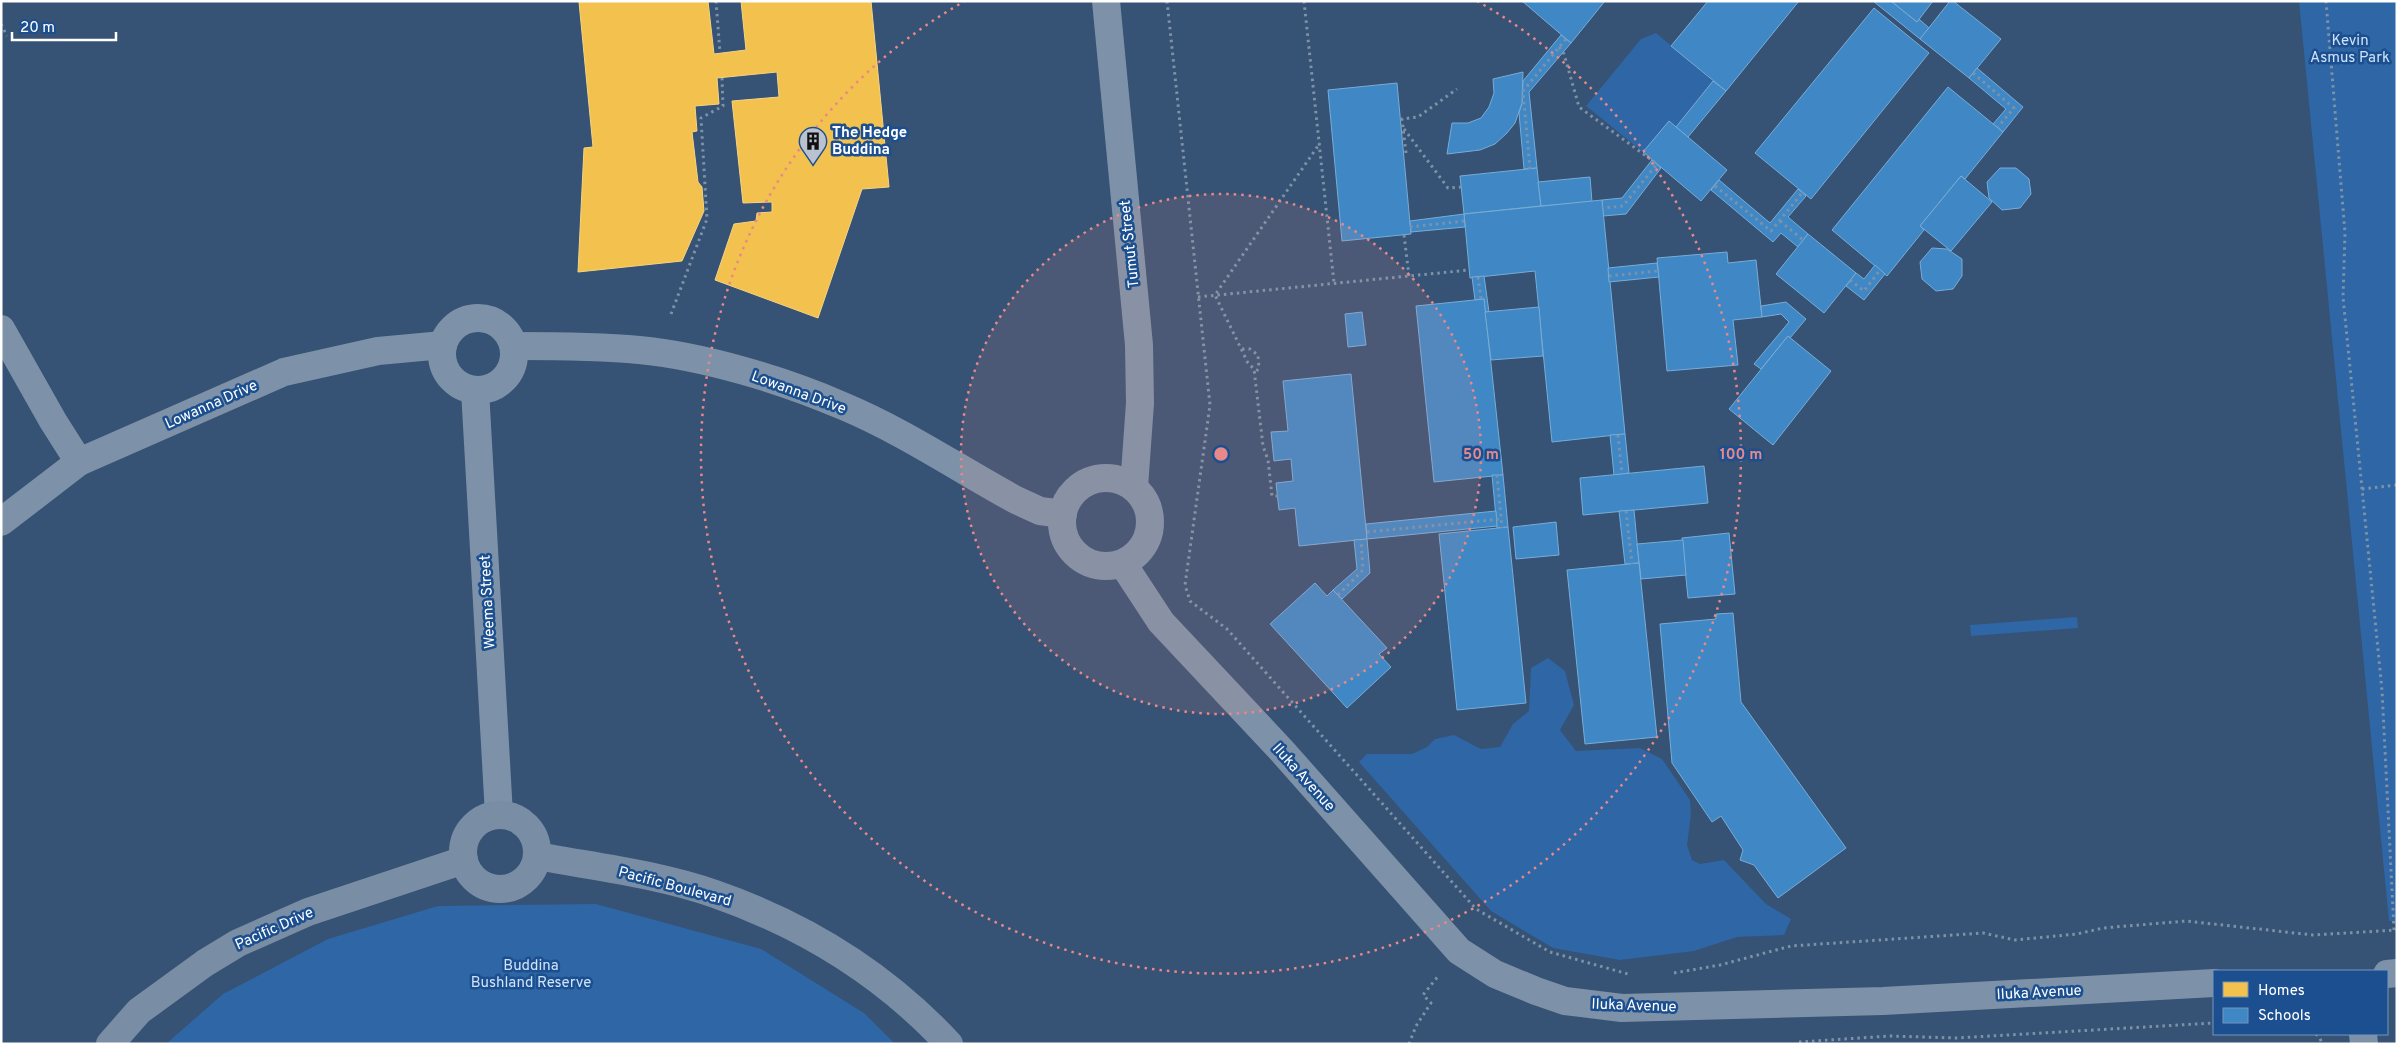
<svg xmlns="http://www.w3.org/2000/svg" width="2398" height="1045" font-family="Overpass,sans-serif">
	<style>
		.green { fill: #2f66a5 }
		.homes { fill: #f2c14e; stroke: #f6d483 }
		.schools { fill: #3f88c5; stroke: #79acd6 }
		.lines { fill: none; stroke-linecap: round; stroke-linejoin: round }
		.path { stroke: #7d92a8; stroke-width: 3; stroke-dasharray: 2.5 4; stroke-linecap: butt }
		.street { stroke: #7d92a8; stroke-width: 28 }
		.secondary { stroke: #798da4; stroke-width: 28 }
		.ring { fill: none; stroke: #e88989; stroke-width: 2.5; stroke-dasharray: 2.5 5 }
		.labels { text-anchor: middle; stroke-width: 5; stroke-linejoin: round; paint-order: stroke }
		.park-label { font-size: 15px; fill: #cfe3fa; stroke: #1b4f8f }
		.poi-label { font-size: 15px; font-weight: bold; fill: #fff; stroke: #1b4f8f; text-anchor: start }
		.street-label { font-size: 15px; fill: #fff; stroke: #1b4f8f }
		.centre { fill: #e88989; stroke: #1b4f8f; stroke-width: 2.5 }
		.ring-label { font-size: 15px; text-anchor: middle; font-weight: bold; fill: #e88989; stroke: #1b4f8f; stroke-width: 5; stroke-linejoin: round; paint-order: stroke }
	</style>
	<rect width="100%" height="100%" fill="#365274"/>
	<g class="green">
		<polygon points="2299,1 2397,1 2397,921 2389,921"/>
		<polygon points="1656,33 1713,81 1676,127 1643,152 1586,106 1641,39"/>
		<polygon points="2077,617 2078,628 1971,636 1970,625"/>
		<polygon points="1548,658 1565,671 1574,705 1560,730 1576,751 1640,748 1662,759 1690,800 1691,815 1687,845 1692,860 1700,864 1724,860 1766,904 1791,919 1784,935 1737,937 1694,951 1620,960 1553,948 1491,911 1359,762 1367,754 1412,754 1427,747 1435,739 1454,735 1481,749 1500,747 1513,724 1529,711 1531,668"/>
		<polygon points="596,904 761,949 864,1013 895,1044 166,1044 223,994 328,939 438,906"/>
	</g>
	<polygon class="homes" points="591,1 708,1 714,54 746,50 741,1 871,1 889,187 862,189 818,318 715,280 734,224 756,221 757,213 772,212 772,202 743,203 732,101 779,97 777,72 717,78 719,104 695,106 697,131 692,132 698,182 702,187 704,211 682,261 578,272 584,148 593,147 579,2"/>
	<g class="schools">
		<polygon points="1522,1 1605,1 1571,43"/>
		<polygon points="1708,1 1799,1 1726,91 1671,46"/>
		<polygon points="1873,1 1891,1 1917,22 1919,19 1929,28 1920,39"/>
		<polygon points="1891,1 1933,1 1917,22"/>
		<polygon points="1950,1 1953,1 2001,39 1969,78 1920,39"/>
		<polygon points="1874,8 1929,53 1811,199 1755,153"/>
		<polygon points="1561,35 1571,43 1529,92 1537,168 1524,169 1519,113 1522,103 1523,81"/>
		<polygon points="1977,68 2023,107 2003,132 1993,124 2006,109 1969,78"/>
		<polygon points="1523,72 1522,103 1515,123 1507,133 1495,144 1480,150 1447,154 1452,123 1468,123 1481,118 1489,107 1494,93 1493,79"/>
		<polygon points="1713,81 1726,91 1688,137 1676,127"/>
		<polygon points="1397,83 1411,234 1342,241 1328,90"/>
		<polygon points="1948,87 2003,132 1965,179 1961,176 1920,226 1924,230 1887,276 1832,230"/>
		<polygon points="1669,121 1727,170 1701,201 1643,152"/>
		<polygon points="1652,160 1661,168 1626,214 1603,216 1602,200 1622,198"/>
		<polygon points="1537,168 1541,206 1464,214 1460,176"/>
		<polygon points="2000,168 2016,168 2029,179 2031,194 2020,208 2002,210 1989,198 1987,182"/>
		<polygon points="1961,176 1992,202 1951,251 1920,226"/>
		<polygon points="1590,177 1592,202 1541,206 1538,182"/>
		<polygon points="1719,180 1770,223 1798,189 1806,196 1788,217 1808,234 1798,247 1781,233 1773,242 1711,190"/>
		<polygon points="1602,200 1625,434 1552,442 1535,271 1470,278 1464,214"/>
		<polygon points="1464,214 1465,227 1411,232 1410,221"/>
		<polygon points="1808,234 1856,273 1824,313 1776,274"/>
		<polygon points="1932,248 1947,249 1962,259 1962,276 1953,289 1936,291 1922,279 1920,262"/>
		<polygon points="1727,252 1728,263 1756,260 1762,317 1733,320 1738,365 1667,371 1657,258"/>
		<polygon points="1657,263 1659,277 1609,282 1608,268"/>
		<polygon points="1875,265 1885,274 1864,300 1846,286 1856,273 1864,279"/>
		<polygon points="1484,276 1489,312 1485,312 1484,299 1475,300 1472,277"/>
		<polygon points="1484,299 1503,475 1434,482 1416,306"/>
		<polygon points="1786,302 1806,319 1790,338 1788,336 1761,369 1754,364 1789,322 1781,314 1762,317 1761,306"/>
		<polygon points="1539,307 1543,356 1491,360 1485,312"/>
		<polygon points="1362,312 1366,345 1348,347 1345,314"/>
		<polygon points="1788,336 1831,371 1773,445 1729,409"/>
		<polygon points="1351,374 1367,539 1299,546 1295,508 1279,510 1276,483 1293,481 1291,459 1274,461 1271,432 1288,431 1283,381"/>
		<polygon points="1625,434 1629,473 1614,475 1610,435"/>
		<polygon points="1704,466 1708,503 1583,515 1580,478"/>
		<polygon points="1492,475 1503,475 1508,527 1497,528"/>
		<polygon points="1634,510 1639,563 1625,564 1619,511"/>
		<polygon points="1496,511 1497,526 1367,539 1366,524"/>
		<polygon points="1556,522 1559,555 1516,559 1513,527"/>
		<polygon points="1508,527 1526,703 1457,710 1439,534"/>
		<polygon points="1729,533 1735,594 1688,598 1682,538"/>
		<polygon points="1367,539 1370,573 1342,599 1333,590 1357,569 1354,540"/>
		<polygon points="1683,540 1686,575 1641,579 1637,544"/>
		<polygon points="1639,563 1657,737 1585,744 1567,570"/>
		<polygon points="1315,583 1327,596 1333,590 1387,648 1379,654 1391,667 1347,708 1270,624"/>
		<polygon points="1733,613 1741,702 1846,848 1778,898 1754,865 1740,860 1743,850 1721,816 1712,822 1672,763 1660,624 1716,619 1716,614"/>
	</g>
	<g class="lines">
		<g class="path">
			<polyline points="716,1 720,53"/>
			<polyline points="1167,1 1210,405 1185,585 1190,601 1227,629 1476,909 1550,952 1628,974"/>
			<polyline points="1304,1 1334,283"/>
			<polyline points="2326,1 2345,233 2343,297 2382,690 2394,930"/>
			<polyline points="1,24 7,36"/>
			<polyline points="1559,47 1564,54 1579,107 1657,164 1623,206 1602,208"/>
			<polyline points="1973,73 2014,108 1998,127"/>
			<polyline points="1404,129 1448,188 1461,187"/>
			<polyline points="1406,153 1402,119 1418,117 1457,89"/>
			<polyline points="1530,169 1523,91 1566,39"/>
			<polyline points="1715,186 1771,231 1802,193"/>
			<polyline points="1780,221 1803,240"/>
			<polyline points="1410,227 1464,221"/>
			<polyline points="1404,235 1409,276"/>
			<polyline points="1609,276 1658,271"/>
			<polyline points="1478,277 1481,299"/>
			<polyline points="1850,280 1864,291 1880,270"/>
			<polyline points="1198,297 1469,270"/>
			<polyline points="671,314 707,219 701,118 723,106 722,78"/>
			<polyline points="1242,349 1250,349 1258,355 1259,368 1255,373"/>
			<polyline points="1618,435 1622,474"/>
			<polyline points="1497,475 1502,528"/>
			<polyline points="2362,489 2397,485"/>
			<polyline points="1278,496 1272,496 1268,460 1263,446 1254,369 1248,363 1215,295 1320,143"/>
			<polyline points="1626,511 1632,564"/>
			<polyline points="1367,532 1501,519"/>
			<polyline points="1338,595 1363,570 1361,540"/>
			<polyline points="1674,973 1720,965 1791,946 1983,933 2015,940 2077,934 2103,928 2186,921 2313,935 2397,930"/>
			<polyline points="2316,1034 2320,1038 2322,1044"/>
			<polyline points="1799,1042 1890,1036 1956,1038 2214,1023"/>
			<polyline points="1409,1044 1416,1026 1431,1003 1423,995 1439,975"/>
		</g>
		<g class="street">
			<polyline points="1106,1 1139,345 1140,403 1134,487"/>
			<circle cx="478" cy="354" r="36"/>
			<polyline points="1,329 53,421 79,462"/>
			<path d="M514,346C555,346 597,346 639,350C703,356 783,380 843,406C903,431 959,469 1016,500L1040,511L1063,514"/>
			<polyline points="475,390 499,815"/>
			<circle cx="1106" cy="522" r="44"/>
			<polyline points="1,522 79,462 284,372 378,351 443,345"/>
			<polyline points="1123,564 1161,622 1282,751 1459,951 1495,974 1536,991 1565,1001 1622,1008 1883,1001 2214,983"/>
			<polyline points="2387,974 2397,973"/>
			<polyline points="2363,1034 2364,1044"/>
		</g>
		<g class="secondary">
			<circle cx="500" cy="852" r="37"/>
			<path d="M537,856C596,867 658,874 715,894C804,925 885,975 949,1044"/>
			<polyline points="110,1044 139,1011 205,963 238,943 308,912 464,860"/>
		</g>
	</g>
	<circle cx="1221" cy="454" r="260" fill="#e88989" fill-opacity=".12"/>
	<g class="ring">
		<circle cx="1221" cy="454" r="260"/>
		<path d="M1477 1A520 520 0 1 1 965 1"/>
	</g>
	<defs>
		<g id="building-pin" transform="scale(1.4375)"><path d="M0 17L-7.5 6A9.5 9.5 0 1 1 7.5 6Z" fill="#b9c2ce" stroke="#1b4f8f"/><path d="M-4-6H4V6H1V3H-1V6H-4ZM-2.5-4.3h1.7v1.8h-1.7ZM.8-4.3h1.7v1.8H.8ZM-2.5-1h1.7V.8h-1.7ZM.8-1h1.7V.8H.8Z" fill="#111"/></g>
	</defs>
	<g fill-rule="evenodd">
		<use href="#building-pin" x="813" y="141"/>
	</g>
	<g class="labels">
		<g class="park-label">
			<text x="2350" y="45">Kevin<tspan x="2350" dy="17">Asmus Park</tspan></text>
			<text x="531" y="970">Buddina<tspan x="531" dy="17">Bushland Reserve</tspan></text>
		</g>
		<g class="poi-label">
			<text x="832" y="137">The Hedge<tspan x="832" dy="17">Buddina</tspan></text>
		</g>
		<g class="street-label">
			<text transform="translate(1129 244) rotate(-96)" y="5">Tumut Street</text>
			<text transform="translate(799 392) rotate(20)" y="5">Lowanna Drive</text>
			<text transform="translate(211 404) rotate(-24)" y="5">Lowanna Drive</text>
			<text transform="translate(487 602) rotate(-93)" y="5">Weema Street</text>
			<text transform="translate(1304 777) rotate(48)" y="5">Iluka Avenue</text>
			<text transform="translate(675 886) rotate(15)" y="5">Pacific Boulevard</text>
			<text transform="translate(274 928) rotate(-24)" y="5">Pacific Drive</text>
			<text transform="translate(2039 992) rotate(-3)" y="5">Iluka Avenue</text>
			<text transform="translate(1634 1005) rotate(2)" y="5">Iluka Avenue</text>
		</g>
	</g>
	<circle cx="1221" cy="454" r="8" class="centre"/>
	<g class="ring-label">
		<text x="1481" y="459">50 m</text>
		<text x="1741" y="459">100 m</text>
	</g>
	<rect width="2398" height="1045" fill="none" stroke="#ffffff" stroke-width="5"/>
	<rect x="2213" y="970" width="175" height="65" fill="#1b4f8f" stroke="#7695bc"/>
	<rect x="2223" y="982" width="25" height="15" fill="#f2c14e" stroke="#7695bc"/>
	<text x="2258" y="995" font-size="15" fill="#ffffff">Homes</text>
	<rect x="2223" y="1008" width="25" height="15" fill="#3f88c5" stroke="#7695bc"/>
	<text x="2258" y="1020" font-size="15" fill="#ffffff">Schools</text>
	<path d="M12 32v8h104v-8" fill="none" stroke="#ffffff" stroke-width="2.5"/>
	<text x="20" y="32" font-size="15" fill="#ffffff" stroke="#1b4f8f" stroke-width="4" paint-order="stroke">20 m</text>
</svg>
